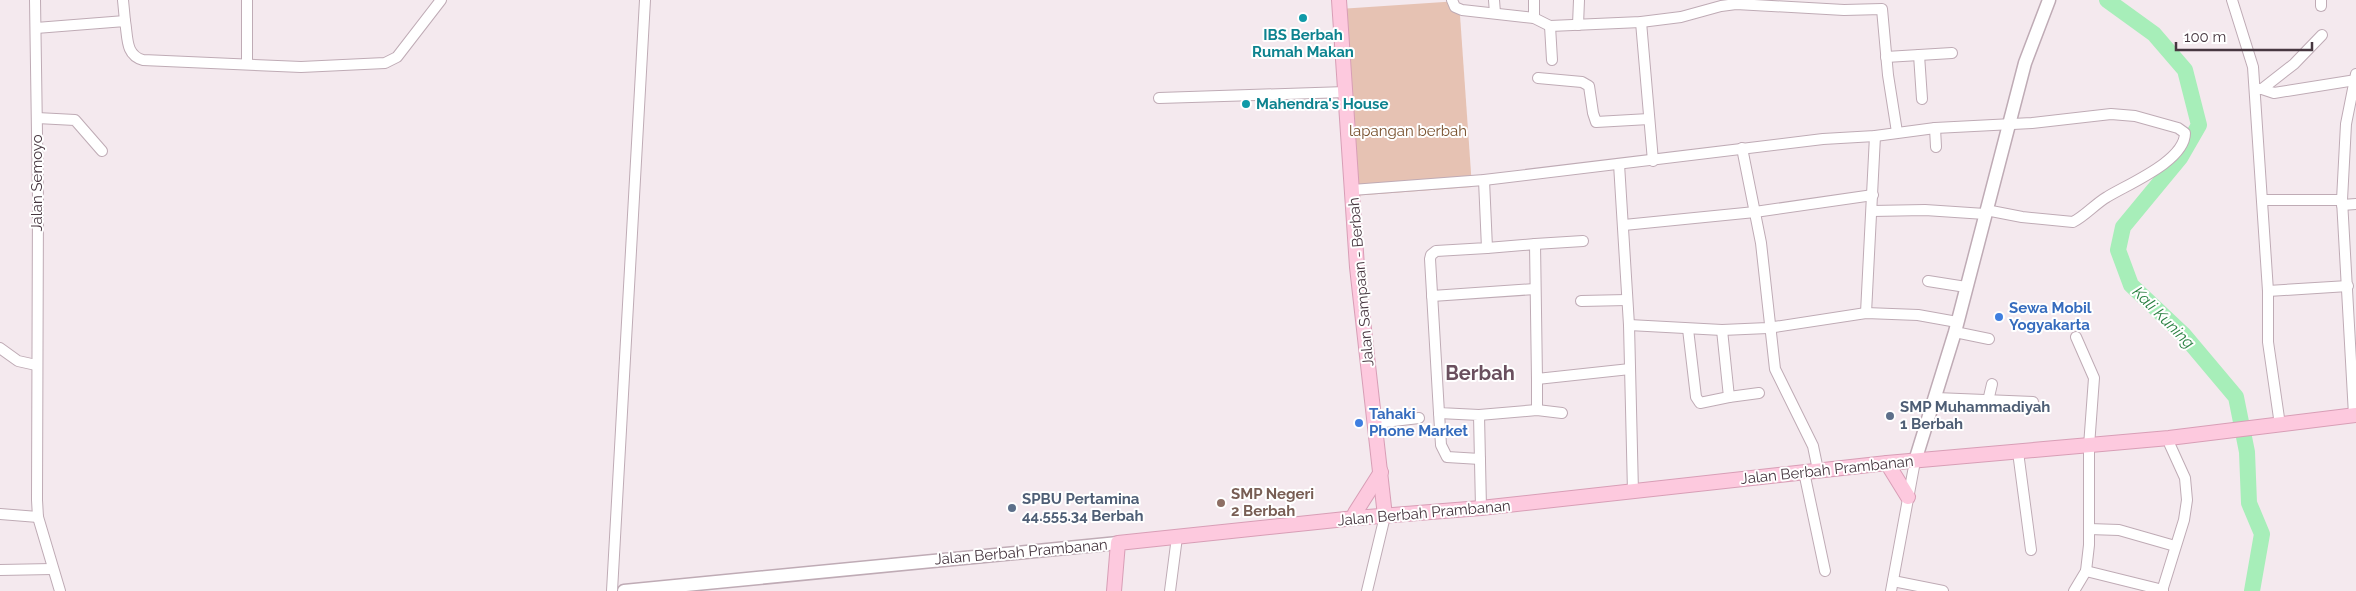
<svg xmlns="http://www.w3.org/2000/svg" width="2356" height="591" font-family="Raleway,sans-serif">
	<style>
		.green { fill: #e6c2b3 }
		.lines { fill: none; stroke-linecap: round; stroke-linejoin: round }
		.river { stroke: #a7eeb9; stroke-width: 16 }
		.minor-casing { stroke: #bfabb5; stroke-width: 12 }
		.tertiary-casing { stroke: #bfabb5; stroke-width: 15 }
		.secondary-casing { stroke: #d89eb6; stroke-width: 16 }
		.minor { stroke: #fff; stroke-width: 10 }
		.tertiary { stroke: #fff; stroke-width: 12 }
		.secondary { stroke: #fdc9de; stroke-width: 14 }
		.culture-dot { fill: #0f9aa8; stroke: #fff; stroke-width: 2 }
		.shop-dot { fill: #3f7fe0; stroke: #fff; stroke-width: 2 }
		.service-dot { fill: #5c6f8a; stroke: #fff; stroke-width: 2 }
		.education-dot { fill: #8d6e63; stroke: #fff; stroke-width: 2 }
		.labels { text-anchor: middle; stroke-width: 4; stroke-linejoin: round; paint-order: stroke }
		.culture-label { font-size: 15px; font-weight: bold; fill: #0d838f; stroke: #fff }
		.park-label { font-size: 15px; fill: #774f2c; stroke: #fff }
		.street-label { font-size: 15px; fill: #473740; stroke: #fff }
		.shop-label { font-size: 15px; font-weight: bold; fill: #366cbe; stroke: #fff; text-anchor: start }
		.service-label { font-size: 15px; font-weight: bold; fill: #4e5e75; stroke: #fff; text-anchor: start }
		.education-label { font-size: 15px; font-weight: bold; fill: #785e54; stroke: #fff; text-anchor: start }
		.water-label { font-size: 16px; font-style: italic; fill: #298041; stroke: #fff }
		.district-label { font-size: 20px; font-weight: bold; fill: #6a4f5e; stroke: #fff }
	</style>
	<rect width="100%" height="100%" fill="#f4e9ee"/>
	<polygon class="green" points="1459,1 1472,187 1352,196 1339,9"/>
	<g class="lines">
		<polyline class="river" points="2107,0 2154,34 2185,70 2199,125 2180,158 2123,227 2118,250 2131,285 2183,334 2236,397 2247,452 2249,503 2262,534 2252,591"/>
		<g class="minor-casing">
			<g id="minor">
				<polyline points="35,0 38,200 37,500 38,517 60,591"/>
				<polyline points="123,0 125,21"/>
				<polyline points="1452,0 1455,7 1462,10 1534,18 1550,26 1641,22 1681,17 1721,6 1736,4 1844,10 1882,9 1888,75 1897,132"/>
				<polyline points="1494,0 1495,13"/>
				<polyline points="1534,0 1534,18"/>
				<polyline points="2232,0 2253,67 2268,291 2268,342 2280,425"/>
				<polyline points="2321,0 2321,6"/>
				<polyline points="1641,22 1653,161"/>
				<polyline points="1578,25 1579,0"/>
				<polyline points="1550,26 1552,60"/>
				<path d="M36,28L125,21C128,37 125,55 143,60L301,67L385,63L397,57L441,0"/>
				<polyline points="1919,55 1922,99"/>
				<polyline points="1886,57 1952,53"/>
				<polyline points="247,64 247,0"/>
				<polyline points="1538,78 1582,82 1589,86 1593,113 1596,122 1649,119"/>
				<polyline points="2259,89 2262,89 2294,64 2322,35"/>
				<polyline points="2262,89 2274,93 2356,80"/>
				<polyline points="1159,98 1346,92"/>
				<polyline points="37,118 75,120 102,151"/>
				<polyline points="1935,128 1936,147"/>
				<polyline points="1742,148 1761,243 1775,369 1813,446 1818,470"/>
				<polyline points="1619,164 1629,325 1633,492"/>
				<path d="M1352,190L1484,180L1823,139L1875,136L1935,128L2032,123L2111,114L2135,116L2178,128L2185,133C2185,161 2128,184 2107,197C2095,204 2085,216 2073,222L2022,217L1986,210"/>
				<polyline points="2262,200 2342,200"/>
				<polyline points="2342,205 2356,204"/>
				<polyline points="1872,211 1925,210 1985,214"/>
				<polyline points="1624,225 1755,212 1873,195"/>
				<polyline points="1535,244 1583,241"/>
				<polyline points="1487,248 1535,244 1537,379 1630,369"/>
				<polyline points="1928,281 1966,287"/>
				<polyline points="2268,291 2348,286"/>
				<polyline points="1432,296 1535,289"/>
				<polyline points="1581,301 1627,300"/>
				<polyline points="1866,313 1875,136"/>
				<polyline points="1629,325 1722,330 1768,328 1866,313 1918,315 1957,322"/>
				<polyline points="1688,329 1696,397 1700,403 1729,397 1722,330"/>
				<polyline points="1955,332 1989,339"/>
				<polyline points="0,348 18,361 36,365"/>
				<polyline points="1537,379 1537,410"/>
				<polyline points="1729,397 1759,393"/>
				<polyline points="1936,398 2033,402"/>
				<polyline points="1988,401 1992,384"/>
				<polyline points="1439,413 1441,445 1447,457 1480,459"/>
				<polyline points="1479,415 1537,410 1562,413"/>
				<polyline points="2354,415 2342,200 2346,124 2356,74"/>
				<polyline points="1376,423 1419,418"/>
				<polyline points="2018,452 2031,550"/>
				<polyline points="1804,472 1825,571"/>
				<polyline points="1481,508 1479,415 1439,413 1430,259 1431,255 1436,251 1487,248 1484,180"/>
				<polyline points="0,514 38,517"/>
				<polyline points="2089,529 2119,530 2175,546"/>
				<polyline points="0,570 52,569"/>
				<polyline points="2086,571 2163,590"/>
				<polyline points="1893,581 1943,591"/>
				<polyline points="612,591 645,0"/>
				<polyline points="1170,591 1177,537"/>
				<polyline points="1367,591 1385,516"/>
				<polyline points="1891,591 1915,461"/>
				<polyline points="2074,591 2086,571 2089,545 2089,446 2094,378 2076,337"/>
				<polyline points="2162,591 2184,520 2187,500 2185,478 2170,445 2169,438"/>
			</g>
		</g>
		<g class="tertiary-casing">
			<g id="tertiary">
				<polyline points="1915,461 1955,332 2025,63 2049,0"/>
				<polyline points="624,591 1118,543"/>
			</g>
		</g>
		<g class="secondary-casing">
			<g id="secondary">
				<polyline points="1339,0 1357,267 1385,516"/>
				<polyline points="1887,463 1908,497"/>
				<polyline points="1355,518 1355,513 1381,472"/>
				<polyline points="1114,591 1118,543 1355,518 1481,508 1887,463 2169,438 2356,415"/>
			</g>
		</g>
		<use href="#minor" class="minor"/>
		<use href="#tertiary" class="tertiary"/>
		<use href="#secondary" class="secondary"/>
	</g>
	<g class="culture-dot">
		<circle cx="1303" cy="18" r="5"/>
		<circle cx="1246" cy="104" r="5"/>
	</g>
	<g class="shop-dot">
		<circle cx="1999" cy="317" r="5"/>
		<circle cx="1359" cy="423" r="5"/>
	</g>
	<g class="service-dot">
		<circle cx="1890" cy="416" r="5"/>
		<circle cx="1012" cy="508" r="5"/>
	</g>
	<circle class="education-dot" cx="1221" cy="503" r="5"/>
	<g class="labels">
		<g class="culture-label">
			<text x="1303" y="40">IBS Berbah<tspan x="1303" dy="17">Rumah Makan</tspan></text>
			<text x="1256" y="109" text-anchor="start">Mahendra's House</text>
		</g>
		<g class="park-label">
			<text x="1408" y="136">lapangan berbah</text>
		</g>
		<g class="street-label">
			<text transform="translate(37 183) rotate(-90)" y="5">Jalan Semoyo</text>
			<text transform="translate(1361 282) rotate(-95)" y="5">Jalan Sampaan - Berbah</text>
			<text transform="translate(1827 470) rotate(-6)" y="5">Jalan Berbah Prambanan</text>
			<text transform="translate(1424 513) rotate(-5)" y="5">Jalan Berbah Prambanan</text>
			<text transform="translate(1021 552) rotate(-5)" y="5">Jalan Berbah Prambanan</text>
		</g>
		<g class="shop-label">
			<text x="2009" y="313">Sewa Mobil<tspan x="2009" dy="17">Yogyakarta</tspan></text>
			<text x="1369" y="419">Tahaki<tspan x="1369" dy="17">Phone Market</tspan></text>
		</g>
		<g class="service-label">
			<text x="1900" y="412">SMP Muhammadiyah<tspan x="1900" dy="17">1 Berbah</tspan></text>
			<text x="1022" y="504">SPBU Pertamina<tspan x="1022" dy="17">44.555.34 Berbah</tspan></text>
		</g>
		<g class="education-label">
			<text x="1231" y="499">SMP Negeri<tspan x="1231" dy="17">2 Berbah</tspan></text>
		</g>
		<g class="water-label">
			<text transform="translate(2164 317) rotate(45)" y="6">Kali Kuning</text>
		</g>
		<g class="district-label">
			<text x="1480" y="380">Berbah</text>
		</g>
	</g>
	<path d="M2176 42v8h136v-8" fill="none" stroke="#473740" stroke-width="2.5"/>
	<text x="2184" y="42" font-size="15" fill="#473740" stroke="#ffffff" stroke-width="4" paint-order="stroke">100 m</text>
</svg>
